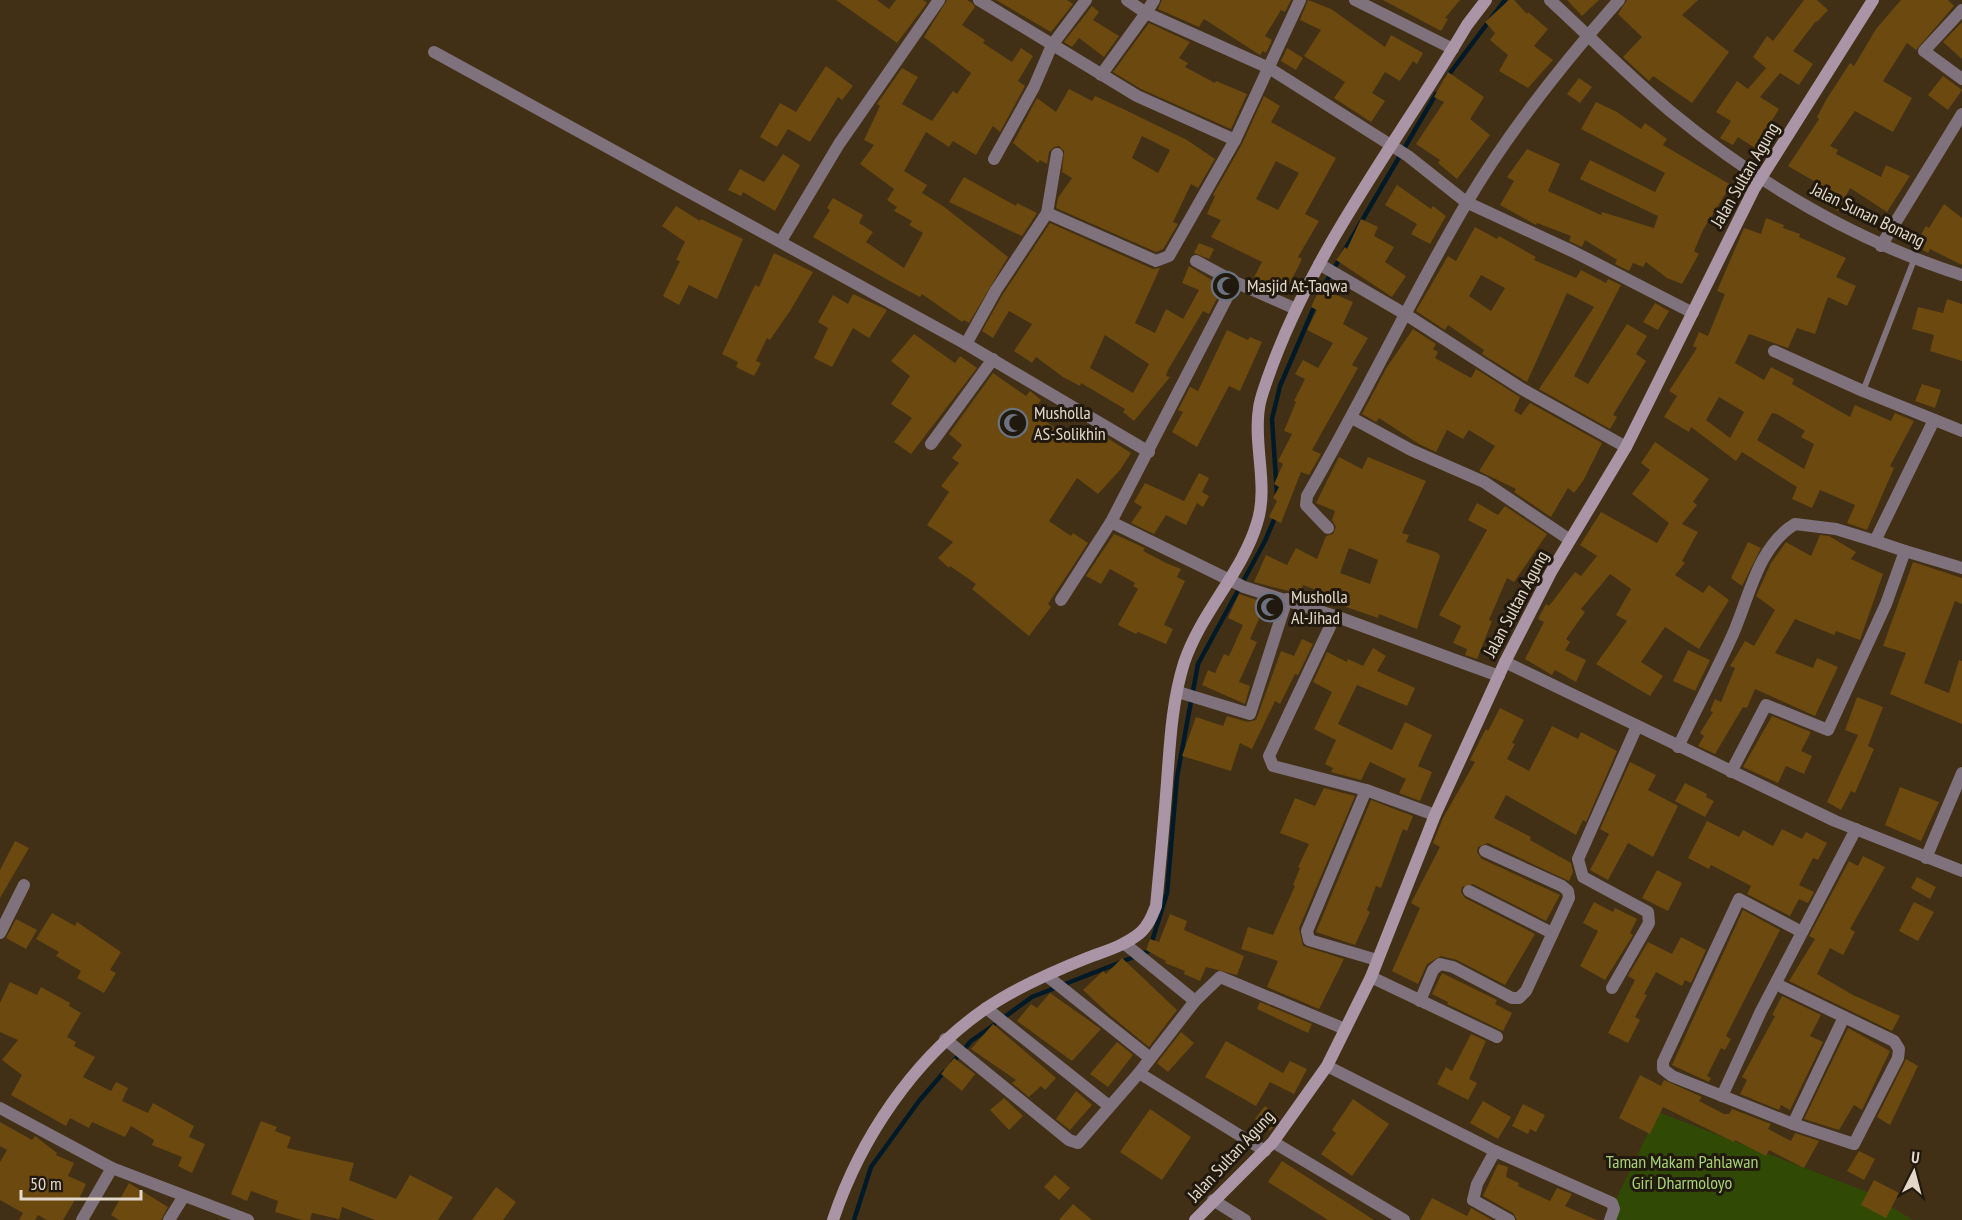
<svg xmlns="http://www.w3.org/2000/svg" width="1962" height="1220" font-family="'PT Sans Narrow',sans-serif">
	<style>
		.green { fill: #304904 }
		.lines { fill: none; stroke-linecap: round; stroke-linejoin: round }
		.stream { stroke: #021a28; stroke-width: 4.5 }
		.building { fill: #6b490f; fill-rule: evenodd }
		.lane { stroke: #7f727c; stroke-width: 6 }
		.street { stroke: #7f727c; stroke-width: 12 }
		.secondary { stroke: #a995a5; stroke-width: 12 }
		.labels { text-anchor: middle; stroke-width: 6; stroke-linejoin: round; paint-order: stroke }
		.street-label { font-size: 18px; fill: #e2d7c8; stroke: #21190e }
		.poi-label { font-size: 18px; fill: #e2d7c8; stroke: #21190e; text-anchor: start }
		.park-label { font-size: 18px; fill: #a6d271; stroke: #21190e }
	</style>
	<rect width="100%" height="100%" fill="#413016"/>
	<polygon class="green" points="1658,1112 1865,1191 1913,1220 1606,1220"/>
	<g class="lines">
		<g class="stream">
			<polyline points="1447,77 1505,0"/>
			<polyline points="1319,294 1436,94"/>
			<polyline points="1277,495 1272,419 1280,386 1315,305"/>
			<polyline points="1003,1018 1032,997 1149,951 1167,893 1177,777 1198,664 1265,541 1276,515"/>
			<polyline points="952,1063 971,1041 994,1025"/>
			<polyline points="854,1220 871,1167 919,1101 944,1072"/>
		</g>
	</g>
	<g class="building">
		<polygon points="836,0 877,0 889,9 896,0 923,0 927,3 897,43"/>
		<polygon points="947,0 967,0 972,3 975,7 962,25 985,40 983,43 1012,62 1021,48 1033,56 1018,81 1025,86 1000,132 993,126 976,155 953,141 949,147 926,132 904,171 927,185 922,193 943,206 1008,257 969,323 964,320 962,322 922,294 920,297 888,280 813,237 830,210 827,208 833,198 863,215 859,223 873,232 866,242 904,268 923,233 909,225 912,221 894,211 897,207 887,200 894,189 860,164 874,145 864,140 880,106 877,104 902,68 918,77 902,104 932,121 953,91 957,94 971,73 924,37"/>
		<polygon points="996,0 1067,0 1073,4 1051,32"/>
		<polygon points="1162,0 1291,0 1285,12 1281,10 1265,36 1272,40 1266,53 1263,51 1260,55 1204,19 1199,27 1158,9"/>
		<polygon points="1308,0 1331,9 1385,47 1391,35 1423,53 1417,64 1413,61 1400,81 1385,72 1372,93 1385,101 1371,122 1334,98 1345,82 1304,56 1321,30 1300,20"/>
		<polygon points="1383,0 1460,0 1445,18 1448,19 1441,31"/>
		<polygon points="1509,0 1514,0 1527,14 1528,12 1548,29 1534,46 1553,60 1528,88 1499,71 1508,55 1490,40 1495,33 1485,22"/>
		<polygon points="1567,0 1599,0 1582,16"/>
		<polygon points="1627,0 1698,0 1682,15 1729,52 1692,103 1653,76 1649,81 1623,57 1642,37 1618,14"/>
		<polygon points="1804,0 1817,0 1828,10 1817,22 1816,21 1793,51 1813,64 1799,85 1780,73 1760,97 1779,109 1755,148 1738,137 1733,145 1720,138 1731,121 1716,112 1737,81 1748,89 1766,68 1753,57 1767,36 1773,41"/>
		<polygon points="1901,0 1948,0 1954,6 1916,50 1907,43 1883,81 1912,98 1893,132 1855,111 1830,146 1838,150 1836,154 1881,177 1886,165 1910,176 1887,212 1850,188 1838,211 1819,201 1826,188 1788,166 1819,119 1817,117 1826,100 1850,63 1854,66 1876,29"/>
		<polygon points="1092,6 1099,12 1093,20 1119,36 1104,57 1079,38 1072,47 1064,42"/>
		<polygon points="1962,22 1962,59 1943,42"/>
		<polygon points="1149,23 1190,42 1179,58 1188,63 1185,67 1215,83 1216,81 1247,94 1231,129 1141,89 1113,72"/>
		<polygon points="1287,48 1303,58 1296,70 1281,61"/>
		<polygon points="826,66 853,86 842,100 838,97 810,142 788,129 777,147 760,137 780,103 796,112"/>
		<polygon points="1448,72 1484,97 1470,119 1490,135 1457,179 1438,163 1440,160 1416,144 1444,102 1434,97"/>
		<polygon points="1943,76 1962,90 1948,110 1928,95"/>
		<polygon points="1579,78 1592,87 1580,103 1567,94"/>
		<path d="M1069,89L1092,101L1095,96L1121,108L1187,140L1215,159L1198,188L1191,184L1173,222L1178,224L1163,249L1156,252L1056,208L1058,198L1072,178L1062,172L1064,151L1059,146L1054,147L1049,152L1047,164L1040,160L1038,163L1013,143L1037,98L1056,112ZM1142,136L1170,150L1158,173L1132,158Z"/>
		<path d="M1264,96L1280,106L1271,122L1336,158L1305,214L1319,221L1298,257L1302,259L1284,295L1252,281L1262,262L1211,237L1221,220L1207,214L1215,196L1213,195L1242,144ZM1276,161L1299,173L1278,210L1256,199Z"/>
		<polygon points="1596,102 1617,112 1641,129 1645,123 1667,139 1663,145 1731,185 1703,230 1694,251 1699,254 1682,284 1667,278 1646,262 1643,267 1633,263 1629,271 1615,264 1617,260 1585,240 1582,247 1569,241 1571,236 1537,223 1536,225 1500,205 1514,181 1507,177 1527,149 1560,164 1548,191 1601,215 1602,212 1654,228 1658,216 1580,179 1590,160 1655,192 1665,173 1581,129"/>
		<polygon points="783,154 800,165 775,211 743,192 741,196 728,190 740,169 764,182"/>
		<polygon points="964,177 1016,206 1017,203 1037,213 1022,236 949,202"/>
		<polygon points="1397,185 1431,209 1433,206 1446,216 1430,244 1411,234 1417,224 1385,205"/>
		<polygon points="1944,204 1962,218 1962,265 1930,249 1928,253 1915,245 1926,226 1929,228"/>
		<polygon points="676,206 700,221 701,219 743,239 717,299 689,285 679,305 663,296 680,261 676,260 685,242 662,226"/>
		<path d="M1766,218L1784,225L1783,228L1800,234L1799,237L1846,258L1836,277L1856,286L1847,306L1828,297L1815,334L1797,328L1788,348L1749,334L1735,363L1764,380L1771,367L1794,379L1792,384L1850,417L1855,405L1891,421L1895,413L1914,421L1890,466L1894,468L1867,530L1847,523L1855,505L1820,490L1812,508L1792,499L1797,487L1742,452L1736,461L1691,427L1689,432L1664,417L1677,396L1669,391L1697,348L1693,346L1699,332L1708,336L1725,294L1717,291L1744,228L1761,234ZM1719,397L1744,412L1730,438L1706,420ZM1772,413L1777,414L1805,431L1801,437L1814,444L1804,469L1757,440Z"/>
		<polygon points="1361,219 1378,227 1374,236 1394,247 1385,262 1406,276 1392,297 1336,260 1345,247 1347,249"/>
		<path d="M1050,223L1153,269L1160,268L1135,323L1155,333L1166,309L1183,319L1199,290L1182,283L1189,266L1223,287L1209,314L1203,311L1168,370L1166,376L1170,377L1134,421L1123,412L1125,409L1081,383L1080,386L1063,377L1036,357L1032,363L1014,351L1032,324L1009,311L993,338L982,331L1003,294ZM1105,335L1149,364L1133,393L1090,368Z"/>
		<path d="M1475,227L1497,239L1499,236L1536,257L1534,260L1576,278L1581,270L1606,283L1608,279L1621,285L1574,376L1588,384L1627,324L1647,336L1636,354L1646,361L1613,415L1617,417L1610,429L1539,389L1594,307L1567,293L1527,382L1482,354L1484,350L1448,325L1445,330L1416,311L1448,256L1456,261ZM1481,275L1505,288L1491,311L1469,296Z"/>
		<polygon points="1199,243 1214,249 1209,259 1194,253"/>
		<polygon points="774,253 813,272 790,311 770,340 767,338 756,361 761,363 754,376 736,367 738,362 722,354 755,285 759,287"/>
		<polygon points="1320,288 1353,302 1343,324 1368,338 1352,365 1358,368 1312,450 1321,454 1309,475 1301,472 1281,523 1269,517 1277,501 1273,498 1279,487 1274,484 1283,464 1278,461 1292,434 1284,431 1296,402 1294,401 1305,379 1295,374 1303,360 1318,368 1333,343 1307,330 1317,310 1311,307"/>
		<polygon points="853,294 887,310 869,338 853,328 832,367 814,358 828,328 818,322 833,295 848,304"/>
		<polygon points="1947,299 1962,304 1962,361 1930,351 1934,335 1912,329 1918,307 1943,313"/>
		<polygon points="1655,303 1669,311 1658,330 1643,322"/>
		<polygon points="1413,329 1436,344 1433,349 1438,352 1435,358 1471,378 1476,369 1520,397 1514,411 1521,415 1530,403 1602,443 1583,481 1574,493 1568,488 1551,517 1514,492 1516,489 1479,471 1495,446 1469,430 1463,439 1447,430 1436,452 1419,444 1379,418 1376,422 1362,414 1387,367"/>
		<polygon points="1227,330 1248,340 1250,337 1262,342 1240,391 1229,386 1197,447 1172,432 1183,412 1178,410 1190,387 1198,391"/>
		<polygon points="914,334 955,363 960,356 977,368 911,454 894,442 912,418 891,404 910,376 891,361"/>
		<polygon points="993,373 1026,396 1030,391 1041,400 1032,412 1070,438 1080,426 1100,443 1104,436 1131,453 1120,470 1098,494 1077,478 1049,521 1071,536 1073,533 1088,543 1048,604 1051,607 1029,636 972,589 976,584 950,566 949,568 938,558 953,542 927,525 949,492 941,486 959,463 952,458 962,445 949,434"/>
		<polygon points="1922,384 1941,390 1935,408 1915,401"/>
		<polygon points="1655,442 1709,479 1693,502 1697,505 1682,524 1698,532 1682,561 1685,563 1675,575 1703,593 1709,585 1729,600 1699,649 1665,627 1641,662 1663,676 1650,696 1596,664 1627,621 1616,615 1631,589 1610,574 1581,609 1585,612 1566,639 1570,642 1565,650 1586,660 1576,682 1555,670 1552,675 1525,659 1544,622 1538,619 1546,604 1549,606 1575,572 1581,576 1597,556 1580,545 1601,512 1657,543 1669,523 1632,494 1650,470 1641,463"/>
		<path d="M1339,457L1362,469L1368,457L1426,481L1402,533L1409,535L1406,542L1438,553L1440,556L1417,629L1379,614L1378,618L1346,607L1348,602L1303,585L1300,594L1254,582L1266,555L1287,565L1296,548L1317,559L1326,536L1333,534L1336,527L1332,520L1335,511L1316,503ZM1349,548L1378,560L1370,584L1340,573Z"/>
		<polygon points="1199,473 1209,478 1202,492 1209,496 1203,507 1197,503 1186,525 1166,515 1154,534 1131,523 1142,507 1134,502 1145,483 1184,501"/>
		<polygon points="1477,503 1498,515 1505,506 1547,534 1514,582 1507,578 1489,620 1492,621 1477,659 1465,655 1467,649 1453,643 1461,626 1439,615 1487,530 1468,520"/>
		<polygon points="1114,534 1145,548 1143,551 1166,563 1181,569 1177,577 1185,581 1164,625 1173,629 1166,644 1138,632 1136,634 1118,625 1138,589 1133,586 1135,583 1110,569 1101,584 1086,576"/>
		<polygon points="1820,535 1829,536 1856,552 1851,559 1883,574 1860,640 1836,631 1834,635 1795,619 1775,653 1813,668 1817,658 1838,667 1815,716 1755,689 1747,708 1743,707 1715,754 1698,746 1704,736 1700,733 1713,712 1710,711 1715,699 1721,702 1735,668 1730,666 1745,641 1754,646 1775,610 1756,596 1771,563 1786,542 1811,556"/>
		<polygon points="1748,542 1761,548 1742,586 1731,578"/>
		<polygon points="1913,562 1962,578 1962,604 1955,601 1924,683 1949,693 1959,660 1962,661 1962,724 1890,694 1906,653 1883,646"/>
		<polygon points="1239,594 1266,603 1250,639 1257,642 1239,682 1250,686 1245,704 1202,685 1208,670 1215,673 1224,654 1229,656 1243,625 1228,618"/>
		<polygon points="1302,639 1313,644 1298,675 1295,674 1280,704 1275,701 1252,749 1240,743 1231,771 1182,756 1196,717 1223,726 1227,716 1248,722 1256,720 1281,651 1294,656"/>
		<polygon points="1373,648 1386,656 1377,671 1415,688 1407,706 1357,685 1338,724 1392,750 1405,722 1432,735 1418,766 1432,772 1420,801 1399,793 1406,779 1370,762 1361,780 1331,772 1333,768 1325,764 1336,740 1314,729 1332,692 1313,682 1327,652 1347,662 1348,659 1363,666"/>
		<polygon points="1688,650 1710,660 1695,691 1673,681"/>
		<polygon points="1857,697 1883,707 1868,746 1874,749 1855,793 1851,791 1841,810 1827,802 1858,735 1845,730"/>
		<polygon points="1500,708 1524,720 1512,743 1515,744 1507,759 1529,771 1552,726 1578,739 1581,732 1617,751 1586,822 1583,820 1576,835 1506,795 1494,818 1531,837 1530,840 1571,863 1573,872 1569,881 1488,843 1478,847 1477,852 1482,859 1560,895 1546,921 1473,884 1462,887 1461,892 1465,898 1535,934 1505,985 1457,960 1441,956 1427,964 1418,984 1392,971 1420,908 1411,903 1440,847 1433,843 1443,818 1475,762 1470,760 1480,740 1486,729 1488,731"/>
		<polygon points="1772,716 1811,732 1801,751 1812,756 1804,774 1786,766 1778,783 1743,767"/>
		<polygon points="1630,762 1656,775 1648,790 1678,806 1653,857 1628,843 1608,880 1590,870 1609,834 1600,829"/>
		<polygon points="1685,783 1707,794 1706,797 1714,801 1705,817 1675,801"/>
		<polygon points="1900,787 1939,802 1921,841 1885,825"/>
		<polygon points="1324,788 1355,796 1299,928 1303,946 1344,959 1319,1009 1267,987 1278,961 1241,949 1248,927 1273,935 1295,886 1293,885 1300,868 1298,867 1309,844 1280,833 1295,798 1315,806"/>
		<polygon points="1371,800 1413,816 1407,831 1403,829 1381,888 1376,886 1367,910 1370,912 1355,945 1316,932"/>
		<polygon points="1707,821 1739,837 1743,830 1773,846 1782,829 1802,839 1806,832 1827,843 1818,860 1813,858 1799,885 1814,892 1808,903 1799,899 1790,916 1747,894 1751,886 1711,865 1709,869 1688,858"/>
		<polygon points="15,841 29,848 0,898 0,870"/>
		<polygon points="1863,856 1885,867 1850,929 1855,932 1843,955 1830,948 1817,974 1853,995 1900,1016 1892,1031 1789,981 1815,939 1809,936 1849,861 1858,866"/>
		<polygon points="1657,870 1682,883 1668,911 1642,898"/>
		<polygon points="1917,877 1936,887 1930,899 1911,888"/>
		<polygon points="1594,902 1613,912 1615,908 1637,919 1630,933 1633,935 1605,980 1580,966 1598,931 1583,923"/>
		<polygon points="1914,902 1934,912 1918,941 1899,931"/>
		<polygon points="1743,910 1780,930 1726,1036 1731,1039 1725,1050 1721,1048 1707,1076 1711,1078 1709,1082 1672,1065"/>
		<polygon points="52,913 75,926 77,922 121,952 110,970 116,973 104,993 77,978 81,971 56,956 59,952 36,939"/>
		<polygon points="1170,914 1187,921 1184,930 1244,956 1237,975 1206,967 1200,981 1184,974 1185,971 1165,963 1166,961 1146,950 1150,939 1159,942"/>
		<polygon points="16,919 37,930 26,949 6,938"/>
		<polygon points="1681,937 1706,950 1691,983 1685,980 1682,986 1656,972 1644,994 1647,995 1635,1017 1640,1020 1628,1043 1608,1033 1635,980 1628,976 1648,942 1672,954"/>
		<polygon points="1122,958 1177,1010 1149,1047 1111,1016 1083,990 1103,971 1106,974"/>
		<polygon points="1442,973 1497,1000 1495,1004 1512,1013 1503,1031 1447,1004 1448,1002 1432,994"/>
		<polygon points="10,982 37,995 41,987 70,1003 69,1006 81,1013 67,1037 76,1042 74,1046 95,1057 83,1077 111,1091 116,1082 128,1088 122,1101 148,1113 153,1103 194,1126 189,1137 205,1144 192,1173 178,1166 182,1157 152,1145 154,1140 131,1126 125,1137 92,1122 89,1128 70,1118 66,1126 11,1095 22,1075 2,1060 18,1040 0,1032 0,1003"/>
		<polygon points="1050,993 1101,1029 1072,1061 1017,1021 1031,1004 1037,1008"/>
		<polygon points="1782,996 1821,1015 1810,1036 1823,1042 1790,1110 1781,1105 1779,1110 1740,1094 1747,1080 1742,1077 1775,1016 1772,1015"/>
		<polygon points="1260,1002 1312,1024 1308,1033 1257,1009"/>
		<polygon points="993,1024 1056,1078 1045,1090 1041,1086 1029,1097 1012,1083 1016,1080 971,1049"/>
		<polygon points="1848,1028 1890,1051 1862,1110 1854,1105 1839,1130 1804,1119"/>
		<polygon points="1181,1032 1194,1043 1168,1072 1157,1063"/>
		<polygon points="1471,1034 1486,1041 1469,1079 1477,1083 1468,1100 1437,1084 1446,1067 1452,1071"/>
		<polygon points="1226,1041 1283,1073 1290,1061 1307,1069 1294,1094 1270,1082 1256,1106 1205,1077"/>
		<polygon points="1117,1042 1133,1055 1108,1087 1090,1074"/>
		<polygon points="954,1058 975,1074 962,1091 941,1074"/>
		<polygon points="1906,1059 1918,1066 1890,1125 1877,1117"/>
		<polygon points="1640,1075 1661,1086 1664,1080 1702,1097 1699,1101 1724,1114 1729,1114 1732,1109 1771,1124 1768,1129 1791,1141 1795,1133 1819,1141 1804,1168 1769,1150 1766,1156 1735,1140 1734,1142 1663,1107 1650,1134 1619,1118"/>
		<polygon points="1076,1091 1092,1105 1070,1130 1056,1119"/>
		<polygon points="1004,1098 1023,1116 1009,1130 990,1110"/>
		<polygon points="1353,1099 1389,1124 1352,1176 1321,1154 1336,1133 1332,1130"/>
		<polygon points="1483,1101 1511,1117 1498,1139 1470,1123"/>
		<polygon points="1523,1104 1545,1115 1536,1132 1530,1129 1528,1134 1512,1126"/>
		<polygon points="1265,1106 1280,1118 1270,1131 1255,1119"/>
		<polygon points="1150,1109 1191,1137 1162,1180 1120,1152"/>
		<polygon points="261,1121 277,1127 275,1131 291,1137 287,1148 354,1163 349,1180 396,1199 410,1175 453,1197 438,1220 375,1220 342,1207 339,1219 312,1213 310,1220 302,1220 275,1212 278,1201 251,1191 247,1201 231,1194"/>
		<polygon points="0,1122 32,1140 35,1136 57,1153 56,1155 74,1163 68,1176 86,1184 79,1199 76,1198 63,1220 47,1220 38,1215 35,1220 19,1220 23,1213 0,1200 0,1162 7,1150 0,1146"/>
		<polygon points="1859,1151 1875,1159 1864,1180 1847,1171"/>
		<polygon points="1282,1161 1374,1220 1328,1220 1268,1182"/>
		<polygon points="1498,1164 1508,1167 1506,1177 1519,1183 1518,1186 1550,1201 1557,1188 1572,1194 1565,1206 1597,1220 1517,1220 1513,1213 1483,1196"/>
		<polygon points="1055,1175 1070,1188 1059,1200 1044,1187"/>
		<polygon points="1874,1180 1899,1193 1886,1218 1861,1205"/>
		<polygon points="129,1183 168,1207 161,1220 119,1220 111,1215"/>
		<polygon points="496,1187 516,1202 503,1220 472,1220"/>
		<polygon points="1432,1198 1467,1216 1471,1208 1492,1220 1420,1220"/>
		<polygon points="1073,1204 1092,1220 1059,1220"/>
	</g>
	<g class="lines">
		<polyline class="lane" points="1863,391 1914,260"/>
		<g class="street">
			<polyline points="979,0 1137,96 1235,140"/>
			<polyline points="1154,0 1146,13 1269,68 1408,156 1466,202 1574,252 1693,313"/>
			<polyline points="1355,0 1453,49"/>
			<path d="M1550,0C1590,37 1629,76 1670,111C1757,183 1855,241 1962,275"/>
			<polyline points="1962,10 1924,51 1962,79"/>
			<polyline points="434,52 966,344 1149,452"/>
			<polyline points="1101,75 1146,13 1127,0"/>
			<polyline points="994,159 1034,87 1052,45 1086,0"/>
			<polyline points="1047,213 1156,261 1169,256 1235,140 1300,0"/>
			<polyline points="781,241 839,144 939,0"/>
			<polyline points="1881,246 1962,114"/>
			<polyline points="1196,261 1235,282"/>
			<polyline points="1319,264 1405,314 1522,389 1626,447"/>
			<polyline points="1296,309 1235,282 1111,522 1244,587 1335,616 1499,676"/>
			<polyline points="966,344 996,290 1047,213 1057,154"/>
			<polyline points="1774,351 1863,391 1962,431"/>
			<polyline points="1352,418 1411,450 1484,482 1570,540"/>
			<polyline points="931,444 993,359"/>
			<path d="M1328,528L1306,505L1307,496C1363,400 1410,299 1466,204C1507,134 1565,61 1619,0"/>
			<polyline points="1905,551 1962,568"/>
			<polyline points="1061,600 1111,522"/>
			<polyline points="1335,616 1269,756 1273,766 1366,790 1435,815"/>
			<polyline points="1505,662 1835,821 1962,871"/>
			<polyline points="1178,692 1250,714 1287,599"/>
			<path d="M1678,747C1696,709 1716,672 1733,634C1749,598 1758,546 1795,524L1836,529L1875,541"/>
			<polyline points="1731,772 1766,705 1828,730 1886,604 1905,551 1875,541 1934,420"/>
			<polyline points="1366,790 1307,931 1309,940 1377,960"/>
			<polyline points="1926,858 1962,773"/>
			<polyline points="1469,891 1552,933"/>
			<polyline points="0,933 24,885"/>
			<polyline points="1125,944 1195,1001"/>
			<polyline points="1047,976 1150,1058"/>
			<polyline points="1371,977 1497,1037"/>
			<polyline points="1776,984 1894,1041 1899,1049 1898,1058 1854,1144 1793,1124 1672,1076 1663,1069 1663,1062 1739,899 1802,932"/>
			<polyline points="1612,988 1649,923 1648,912 1583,877 1578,859 1637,726"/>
			<polyline points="1420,1001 1433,970 1440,964 1453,967 1512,998 1519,998 1526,991 1569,898 1568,891 1562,886 1485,851"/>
			<polyline points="986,1008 1109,1106"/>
			<polyline points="945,1039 1069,1140 1078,1143 1139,1073 1195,1001 1220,977 1345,1029"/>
			<polyline points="1327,1066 1495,1151 1477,1184 1473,1200 1509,1220"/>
			<polyline points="1139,1073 1265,1151"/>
			<polyline points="1722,1096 1761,1011 1856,829"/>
			<polyline points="0,1108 112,1168 248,1220"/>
			<polyline points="1793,1124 1844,1017"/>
			<polyline points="1273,1142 1404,1220"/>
			<polyline points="1495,1151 1612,1203 1614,1209 1610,1220"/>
			<polyline points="1213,1200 1245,1220"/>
			<polyline points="82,1220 112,1168"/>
			<polyline points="169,1220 184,1196"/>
		</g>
		<g class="secondary">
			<path d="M833,1220C860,1139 914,1058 985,1009C1015,988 1052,972 1087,958C1105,951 1124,946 1140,933C1148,926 1152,916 1156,906C1160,865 1164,823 1167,782C1170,742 1172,701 1184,663C1201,612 1242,573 1257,523C1269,486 1253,446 1259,408C1260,399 1264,389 1267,380C1312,250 1398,142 1467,25L1486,0"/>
			<polyline points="1195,1220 1273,1142 1327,1066 1371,977 1435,815 1505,662 1551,572 1626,447 1754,189 1873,0"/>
		</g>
	</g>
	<defs>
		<g id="mosque-ring" transform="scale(1.5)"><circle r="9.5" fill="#21190e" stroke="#6b7280" stroke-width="1.5"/><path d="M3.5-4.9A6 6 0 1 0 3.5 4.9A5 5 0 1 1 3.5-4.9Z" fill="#6b7280"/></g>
	</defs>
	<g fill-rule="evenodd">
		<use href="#mosque-ring" x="1226" y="286"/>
		<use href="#mosque-ring" x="1013" y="423"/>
		<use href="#mosque-ring" x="1270" y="607"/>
	</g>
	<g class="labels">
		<g class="street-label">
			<text transform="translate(1745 175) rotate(-60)" y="6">Jalan Sultan Agung</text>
			<text transform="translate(1868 215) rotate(26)" y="6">Jalan Sunan Bonang</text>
			<text transform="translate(1516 604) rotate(-62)" y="6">Jalan Sultan Agung</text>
			<text transform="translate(1231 1156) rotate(-47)" y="6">Jalan Sultan Agung</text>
		</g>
		<g class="poi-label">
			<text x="1247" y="292">Masjid At-Taqwa</text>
			<text x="1034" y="419">Musholla<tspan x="1034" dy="21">AS-Solikhin</tspan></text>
			<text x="1291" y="603">Musholla<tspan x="1291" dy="21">Al-Jihad</tspan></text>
		</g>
		<g class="park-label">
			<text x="1682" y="1168">Taman Makam Pahlawan<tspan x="1682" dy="21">Giri Dharmoloyo</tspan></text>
		</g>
	</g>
	<g transform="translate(1914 1172) rotate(6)" stroke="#21190e" stroke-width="4.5" paint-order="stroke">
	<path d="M0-4.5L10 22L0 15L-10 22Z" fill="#e2d7c8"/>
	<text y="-9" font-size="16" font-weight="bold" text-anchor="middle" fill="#e2d7c8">U</text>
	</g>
	<path d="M21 1190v9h120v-9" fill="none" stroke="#e2d7c8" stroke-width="3"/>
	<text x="30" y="1190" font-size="18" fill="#e2d7c8" stroke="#21190e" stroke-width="4.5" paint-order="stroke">50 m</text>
</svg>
